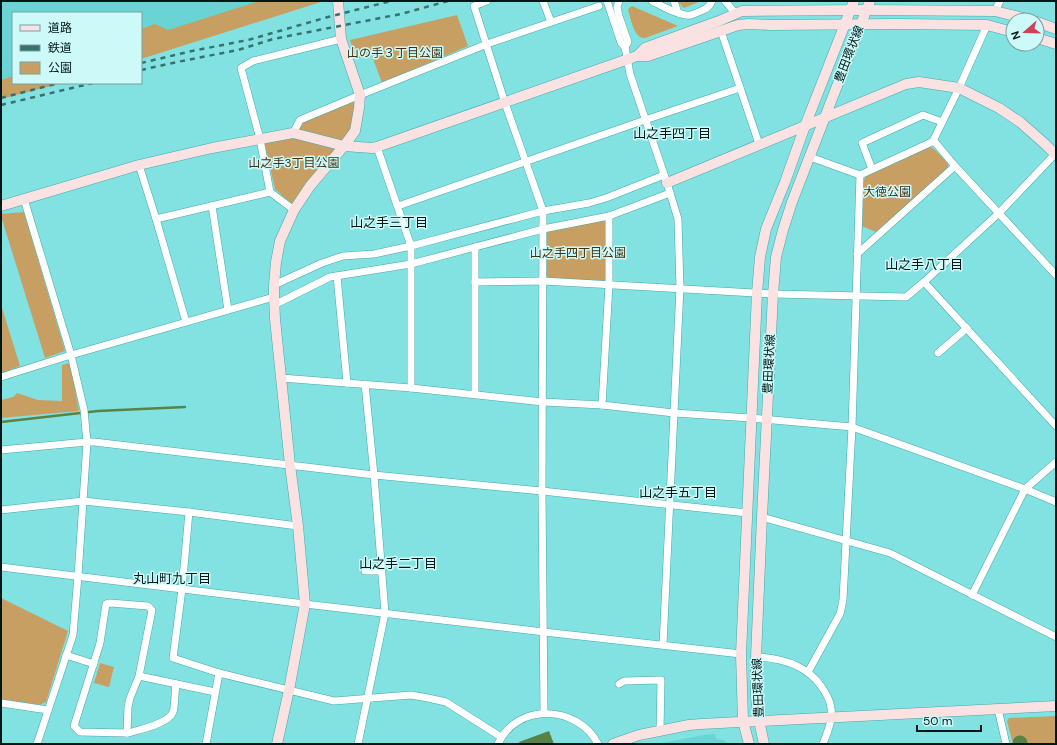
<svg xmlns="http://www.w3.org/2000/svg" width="1057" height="745" font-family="'DM Sans','Noto Sans JP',sans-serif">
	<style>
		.built { fill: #6ad4d5 }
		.green { fill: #c89f62 }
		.water { fill: #598345 }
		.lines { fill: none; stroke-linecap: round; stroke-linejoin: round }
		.stream { stroke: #598345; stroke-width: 2.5 }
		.river { stroke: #598345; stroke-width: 15 }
		.street-casing { stroke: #44a7a8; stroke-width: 8 }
		.secondary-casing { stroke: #44a7a8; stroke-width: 11 }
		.street { stroke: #fff; stroke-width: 7 }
		.secondary { stroke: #fae2e3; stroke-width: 10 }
		.rail { stroke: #397070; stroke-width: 2.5; stroke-dasharray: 5 5; stroke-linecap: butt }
		.labels { text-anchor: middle; stroke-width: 3; stroke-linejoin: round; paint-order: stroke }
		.park-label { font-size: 12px; fill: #422f10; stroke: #cdfaf9 }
		.street-label { font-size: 12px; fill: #001717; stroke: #cdfaf9 }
		.neighbourhood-label { font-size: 13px; fill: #001717; stroke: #cdfaf9 }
	</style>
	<rect width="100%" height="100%" fill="#82e2e2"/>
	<g class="built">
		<polygon points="1,1 319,1 141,48 141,13 13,13 13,81 1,84"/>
		<polygon points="715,734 716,739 723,740 729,744 657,744 704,735"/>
	</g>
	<g class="green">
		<polygon points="259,1 324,1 141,59 141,29 155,24 168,30"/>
		<polygon points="677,1 701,1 684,8"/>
		<path d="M632,6L678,26L645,38C634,39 631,19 628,10L629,8Z"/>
		<polygon points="457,15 468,46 382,83 372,56 356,58 350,40"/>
		<polygon points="13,76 13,83 62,83 1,99 1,80"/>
		<polygon points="356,100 351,128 294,204 289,202 275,189 264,141 293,136 303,122"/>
		<polygon points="929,147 933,148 948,163 948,168 878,233 862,226 864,180 866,176"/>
		<polygon points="24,212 65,351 45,358 1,216 1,214"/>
		<polygon points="607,219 607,283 545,280 545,230"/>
		<polygon points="1,308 2,308 20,366 1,373"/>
		<polygon points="70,363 79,411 1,418 1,400 13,397 17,393 38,400 62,401 62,365"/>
		<polygon points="1,598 68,631 46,702 40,705 1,699"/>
		<polygon points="100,663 114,667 109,687 94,683"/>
		<polygon points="1056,716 1056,744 1013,744 1007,721 1009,718"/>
	</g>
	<polygon class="water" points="549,731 554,744 520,744 519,742"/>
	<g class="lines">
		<polyline class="stream" points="1,422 98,411 185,407"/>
		<polyline class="river" points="1020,743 1020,744"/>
		<g class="street-casing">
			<g id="street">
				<polyline points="487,1 474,6 505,103 543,211 542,491 544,713"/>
				<polyline points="543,1 551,22"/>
				<polyline points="607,1 621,43 625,47 630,74 667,183 678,219 680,288 674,413 663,645"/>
				<polyline points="619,1 617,7 619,16 628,42 625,47"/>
				<path d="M652,1C662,6 681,17 691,15C694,14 698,12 701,11C706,9 710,7 712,1"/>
				<polyline points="674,1 678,13"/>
				<polyline points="725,1 736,14"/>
				<polyline points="995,11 1000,1"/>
				<polyline points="721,31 759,144"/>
				<polyline points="293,133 300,120 360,95 487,44 599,6"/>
				<polyline points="934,141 955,166 1056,275"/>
				<polyline points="934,141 934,139 959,88 987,25"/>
				<polyline points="377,147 411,246 411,388"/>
				<polyline points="810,157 860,175 934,141"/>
				<polyline points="139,165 156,219 186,322"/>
				<polyline points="872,169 862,143 923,115 942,122"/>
				<polyline points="24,199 71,355 84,410 87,442 78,576 73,635 37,744"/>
				<polyline points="212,206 228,310"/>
				<polyline points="398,206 645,120 740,88"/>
				<polyline points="294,210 270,192 260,139 241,68 253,61 341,39"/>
				<polyline points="156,219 270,192"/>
				<polyline points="475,247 475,282 543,281 773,294 906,297 924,282 999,213 1056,153"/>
				<polyline points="857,254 955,166"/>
				<polyline points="337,276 347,383"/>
				<polyline points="924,282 1056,426"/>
				<polyline points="274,285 322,263 343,256 374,254 411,246 543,211 589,203 606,198 664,175"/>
				<polyline points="274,305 330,277 411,264 543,229 609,216 670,193"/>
				<polyline points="938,353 967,328"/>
				<polyline points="1,377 71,355 274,297"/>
				<polyline points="281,378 411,388 543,402 602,405 674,413 751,418 852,427 1025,489 1056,502"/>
				<polyline points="475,394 475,282"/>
				<polyline points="602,405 609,285 609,216"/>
				<polyline points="1,450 87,442 94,442 374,475 542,491 747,513"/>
				<polyline points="1,510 83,501 189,512 298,526"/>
				<polyline points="189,512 182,589 173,658 219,673 334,701 411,695 428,698 446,702 501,737"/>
				<polyline points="762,517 890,553 1056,637"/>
				<polyline points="1,567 305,604 544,632 741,654"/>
				<polyline points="365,571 381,571"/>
				<polyline points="972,595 1025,489 1056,462"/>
				<polyline points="66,655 94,664"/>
				<path d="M756,657C781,658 806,665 821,686C826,693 830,700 831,708C833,720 827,733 823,744"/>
				<polyline points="808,672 840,614 843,600 852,427 860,175"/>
				<polyline points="139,676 130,698 128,707 127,733 80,732 74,726 100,643 106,604 110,603 148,606 152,610 139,676 215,692"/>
				<polyline points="619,684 624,681 661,680 660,731"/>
				<polyline points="1,703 48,710"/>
				<polyline points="998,709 1006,744"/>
				<path d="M127,733L132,732C142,729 169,723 173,712C175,707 175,690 176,684"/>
				<polyline points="206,744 219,673"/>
				<polyline points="358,744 385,613 374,475 365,384"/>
				<path d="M498,744C517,702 578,705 598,744"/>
			</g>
		</g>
		<g class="secondary-casing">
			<g id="secondary">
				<polyline points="1037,22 1056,29"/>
				<polyline points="1037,38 1056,44"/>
				<polyline points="637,56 645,48 719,21 742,11 867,10 995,11 1031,20"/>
				<polyline points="667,183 906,84 919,82 959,88 999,108 1020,122 1045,144 1056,155"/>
				<polyline points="1,206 139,165 212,148 293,133 344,146 372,148 377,147 637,56 648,56 721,31 738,25 749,24 770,25 897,24 987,25 1013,32"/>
				<polyline points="277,744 289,690 305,604 298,526 290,465 275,319 274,297 274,285 276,262 280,241 294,210 310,186 344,146 355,131 359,108 360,95 341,39 338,1"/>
				<polyline points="613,744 639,735 689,725 701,724 1056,706"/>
				<polyline points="749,744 743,721 741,654 757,293 760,257 766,229 785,182 805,126 854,1"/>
				<polyline points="764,744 759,720 756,697 756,657 762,517 773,294 776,257 783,230 792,202 870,1"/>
			</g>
		</g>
		<use href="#street" class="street"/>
		<use href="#secondary" class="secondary"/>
		<g class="rail">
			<polyline points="141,63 192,51 248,40 328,17 391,1"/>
			<polyline points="141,70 177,62 238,50 273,39 401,14 448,1"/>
			<polyline points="1,98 59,83"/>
			<polyline points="1,105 93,83"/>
		</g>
	</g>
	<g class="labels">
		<g class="park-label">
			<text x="395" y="57">山の手３丁目公園</text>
			<text x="294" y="167">山之手3丁目公園</text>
			<text x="887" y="196">大徳公園</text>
			<text x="578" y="257">山之手四丁目公園</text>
		</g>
		<g class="street-label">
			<text transform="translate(849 54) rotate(-69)" y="4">豊田環状線</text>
			<text transform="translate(769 364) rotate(-87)" y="4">豊田環状線</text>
			<text transform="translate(758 688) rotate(-92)" y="4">豊田環状線</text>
		</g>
		<g class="neighbourhood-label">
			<text x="672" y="138">山之手四丁目</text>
			<text x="389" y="227">山之手三丁目</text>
			<text x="924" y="269">山之手八丁目</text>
			<text x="678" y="497">山之手五丁目</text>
			<text x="398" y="568">山之手二丁目</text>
			<text x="172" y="583">丸山町九丁目</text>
		</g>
	</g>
	<rect width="1057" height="745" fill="none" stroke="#001717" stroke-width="4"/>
	<rect x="12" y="12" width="130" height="72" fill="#cdfaf9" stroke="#7b9f9f"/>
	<rect x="20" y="25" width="20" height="6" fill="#fae2e3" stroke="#7b9f9f"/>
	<text x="48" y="32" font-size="12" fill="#001717">道路</text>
	<rect x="20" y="45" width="20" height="6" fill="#397070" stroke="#7b9f9f"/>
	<text x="48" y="52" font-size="12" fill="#001717">鉄道</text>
	<rect x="20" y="62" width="20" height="12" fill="#c89f62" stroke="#7b9f9f"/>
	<text x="48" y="72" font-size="12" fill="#001717">公園</text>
	<g transform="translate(1025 32) rotate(250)"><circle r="19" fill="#cdfaf9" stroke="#7b9f9f"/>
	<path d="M0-3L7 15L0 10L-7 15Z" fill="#d04056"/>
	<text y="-6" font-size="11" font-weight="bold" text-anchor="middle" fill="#001717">N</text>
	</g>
	<path d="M917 725v6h64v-6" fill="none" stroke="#001717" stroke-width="2"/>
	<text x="923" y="725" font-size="12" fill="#001717" stroke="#cdfaf9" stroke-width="3" paint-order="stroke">50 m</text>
</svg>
